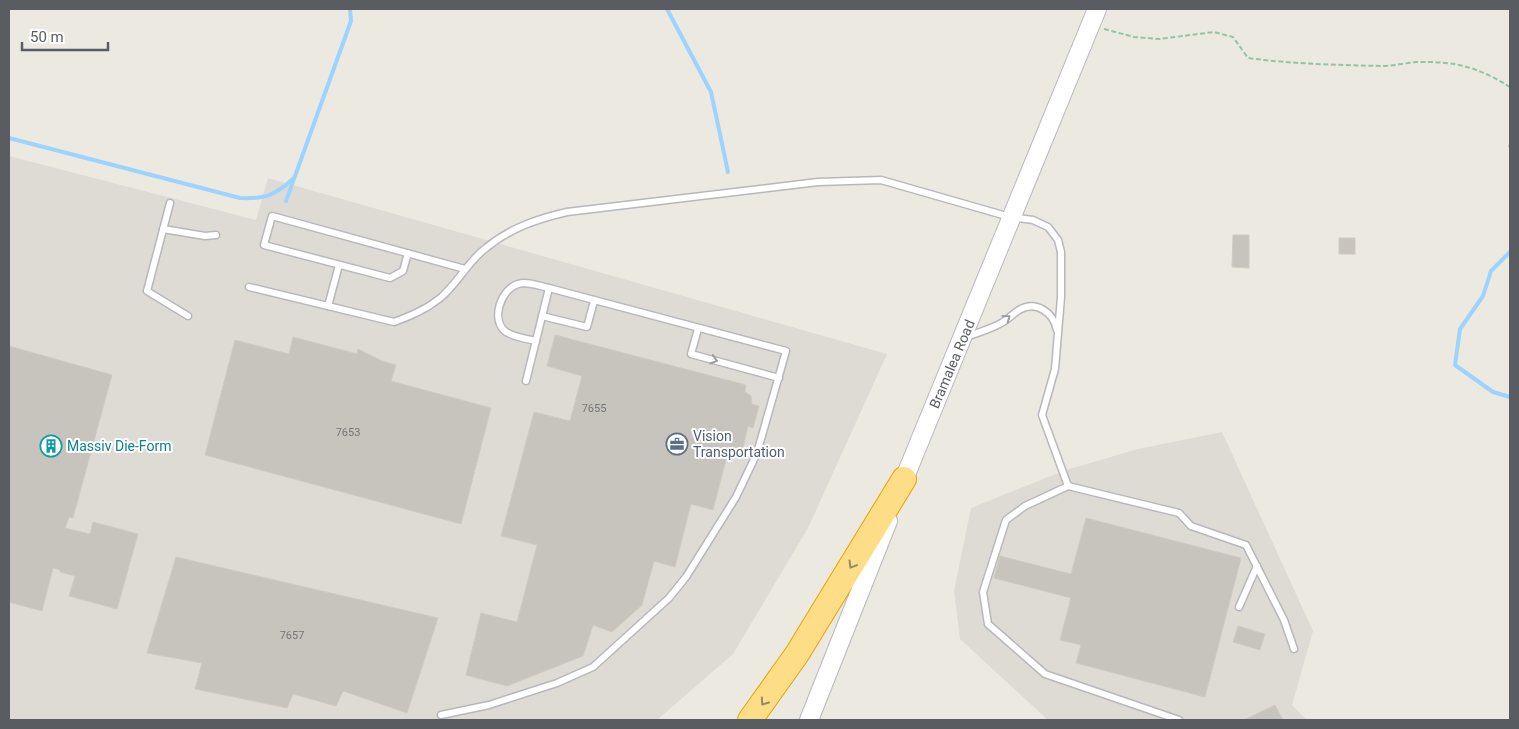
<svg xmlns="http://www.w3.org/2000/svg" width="1519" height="729" font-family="Roboto,sans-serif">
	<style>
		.industrial { fill: #dddbd4 }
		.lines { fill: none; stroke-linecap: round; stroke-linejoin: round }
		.stream { stroke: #9cd4ff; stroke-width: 4 }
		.building { fill: #c7c4bd; stroke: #d0cbbe }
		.service-casing { stroke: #b6b8bd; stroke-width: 9 }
		.secondary-casing { stroke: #b6b9bf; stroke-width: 20 }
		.motorway-casing { stroke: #eba100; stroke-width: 26 }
		.path { stroke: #94c5a2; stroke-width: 2; stroke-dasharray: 5 2.5; stroke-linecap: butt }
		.service { stroke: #fff; stroke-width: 6 }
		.secondary { stroke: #fff; stroke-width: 18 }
		.motorway { stroke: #fdde86; stroke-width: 24 }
		.oneway { stroke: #9b9da0 }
		.oneway2 { stroke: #928a6e }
		.labels { text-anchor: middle; stroke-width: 4; stroke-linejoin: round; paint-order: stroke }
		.number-label { font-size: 11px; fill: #747678 }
		.street-label { font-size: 14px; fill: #595c61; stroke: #fff }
		.service-label { font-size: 14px; fill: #4e5e75; stroke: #fff; text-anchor: start }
		.culture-label { font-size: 14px; fill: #0d838f; stroke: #fff; text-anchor: start }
	</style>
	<rect width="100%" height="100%" fill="#ece9e0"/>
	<g class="industrial">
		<polygon points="9,156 256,220 268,178 887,354 808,528 733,654 657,720 9,720"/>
		<polygon points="1222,432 1313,631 1292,705 1307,720 1048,720 960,639 954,591 971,508 1063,471 1138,449"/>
	</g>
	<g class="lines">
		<g class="stream">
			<polyline points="667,9 711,92 728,172"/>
			<path d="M9,138L240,198C266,199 274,196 294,178"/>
			<polyline points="286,201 351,21 350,9"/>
			<polyline points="1510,252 1491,271 1483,296 1460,329 1455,365 1493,392 1510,397"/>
		</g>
	</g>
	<g class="building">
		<polygon points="1233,235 1249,235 1249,268 1232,267"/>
		<rect x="1339" y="238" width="16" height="16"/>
		<polygon points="555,335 746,385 745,392 751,396 752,404 759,406 753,428 748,426 742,452 729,448 713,510 691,504 675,567 654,561 642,605 612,632 593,625 583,656 507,686 466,675 481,613 517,622 537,545 501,536 534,412 570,421 582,376 547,366"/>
		<polygon points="293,337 357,354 358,349 382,361 396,365 391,381 491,408 461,524 205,455 235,340 289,354"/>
		<polygon points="9,346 112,375 73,518 69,517 65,528 90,534 93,522 138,534 117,609 69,596 75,576 60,572 60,570 53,568 42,611 9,602"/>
		<polygon points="1086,518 1241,558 1205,697 1076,663 1081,645 1060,640 1071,598 994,578 1000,556 1071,574"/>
		<polygon points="176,557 438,618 407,713 343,691 336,706 293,694 287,708 195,689 202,663 147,653"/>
		<polygon points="1238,626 1265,634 1260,650 1233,642"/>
		<polygon points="1275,705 1283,720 1244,720"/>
	</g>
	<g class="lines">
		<g class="service-casing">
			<g id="service">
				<polyline points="170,203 147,291 188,316"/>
				<polyline points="163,229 205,236 216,235"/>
				<polyline points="408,253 403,271 390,278 264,245 272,216 465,269"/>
				<path d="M249,287L394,322C410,316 425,310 439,299C457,285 467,262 486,248C510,228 537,219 567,212L818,182L881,180L1010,217L1033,220L1048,227L1058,240L1061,252V297L1055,369L1042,415L1068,486"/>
				<polyline points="328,306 339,265"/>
				<polyline points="542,316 587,327 594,301"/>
				<polyline points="698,329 691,354 779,378"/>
				<path d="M967,337C978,332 992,329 1003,322C1008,319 1013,314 1019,310C1036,300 1053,312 1057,330"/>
				<path d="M536,341C527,339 514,337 506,332C490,320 501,289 518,284C528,281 539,286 549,288"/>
				<polyline points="1239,607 1257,566"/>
				<polyline points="441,715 489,705 557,683 593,667 669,598 686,577 736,497 757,453 786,351 549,288 526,381"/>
				<polyline points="1179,720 1045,674 988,624 983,592 1006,520 1025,506 1068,486 1179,513 1191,526 1246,545 1284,620 1294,649"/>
			</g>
		</g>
		<g class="secondary-casing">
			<g id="secondary">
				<polyline points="900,489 1097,9"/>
				<polyline points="809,720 888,521"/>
			</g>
		</g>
		<g class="motorway-casing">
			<polyline id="motorway" points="750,720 797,654 904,479"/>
		</g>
		<g class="path">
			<path d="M1104,29L1134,37L1159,39L1214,32L1233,37L1248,58C1292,64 1338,65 1382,66C1394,66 1405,63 1416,62C1455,61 1478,67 1510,87"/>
			<polyline points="1509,147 1510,144"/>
		</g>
		<use href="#service" class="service"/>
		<use href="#secondary" class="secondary"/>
		<use href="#motorway" class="motorway"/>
	</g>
	<defs><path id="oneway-chevron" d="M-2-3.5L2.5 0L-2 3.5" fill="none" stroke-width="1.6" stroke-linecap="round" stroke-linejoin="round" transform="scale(1.25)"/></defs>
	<g class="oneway">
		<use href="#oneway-chevron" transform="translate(1007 318) rotate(-36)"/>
		<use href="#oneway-chevron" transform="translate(714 360) rotate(16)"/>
	</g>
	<g class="oneway2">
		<use href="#oneway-chevron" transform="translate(852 565) rotate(121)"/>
		<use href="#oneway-chevron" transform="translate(764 702) rotate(125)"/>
	</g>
	<defs>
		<g id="office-ring" transform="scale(1.125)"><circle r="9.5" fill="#fff" stroke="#5c6f8a" stroke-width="1.5"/><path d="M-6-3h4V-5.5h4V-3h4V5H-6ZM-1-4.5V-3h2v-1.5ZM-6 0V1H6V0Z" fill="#5c6f8a"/></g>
		<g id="building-ring" transform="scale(1.125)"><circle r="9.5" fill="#fff" stroke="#0f9aa8" stroke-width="1.5"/><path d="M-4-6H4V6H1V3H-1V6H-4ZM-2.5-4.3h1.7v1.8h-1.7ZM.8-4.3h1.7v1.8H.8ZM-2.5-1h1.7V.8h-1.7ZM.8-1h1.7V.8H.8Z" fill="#0f9aa8"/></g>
	</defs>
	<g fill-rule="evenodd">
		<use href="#office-ring" x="677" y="444"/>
		<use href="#building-ring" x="51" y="446"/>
	</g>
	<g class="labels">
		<g class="number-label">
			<text x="594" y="412">7655</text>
			<text x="348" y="436">7653</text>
			<text x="292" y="639">7657</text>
		</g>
		<g class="street-label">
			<text transform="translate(952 364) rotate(-67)" y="5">Bramalea Road</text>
		</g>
		<g class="service-label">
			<text x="693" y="441">Vision<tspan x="693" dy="16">Transportation</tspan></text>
		</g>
		<g class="culture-label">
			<text x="67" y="451">Massiv Die-Form</text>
		</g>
	</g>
	<rect width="1519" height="729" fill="none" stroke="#595c61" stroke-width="20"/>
	<path d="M22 42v8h86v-8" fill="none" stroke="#595c61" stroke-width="2.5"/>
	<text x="30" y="42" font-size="15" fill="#595c61" stroke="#ffffff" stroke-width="4" paint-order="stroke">50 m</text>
</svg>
